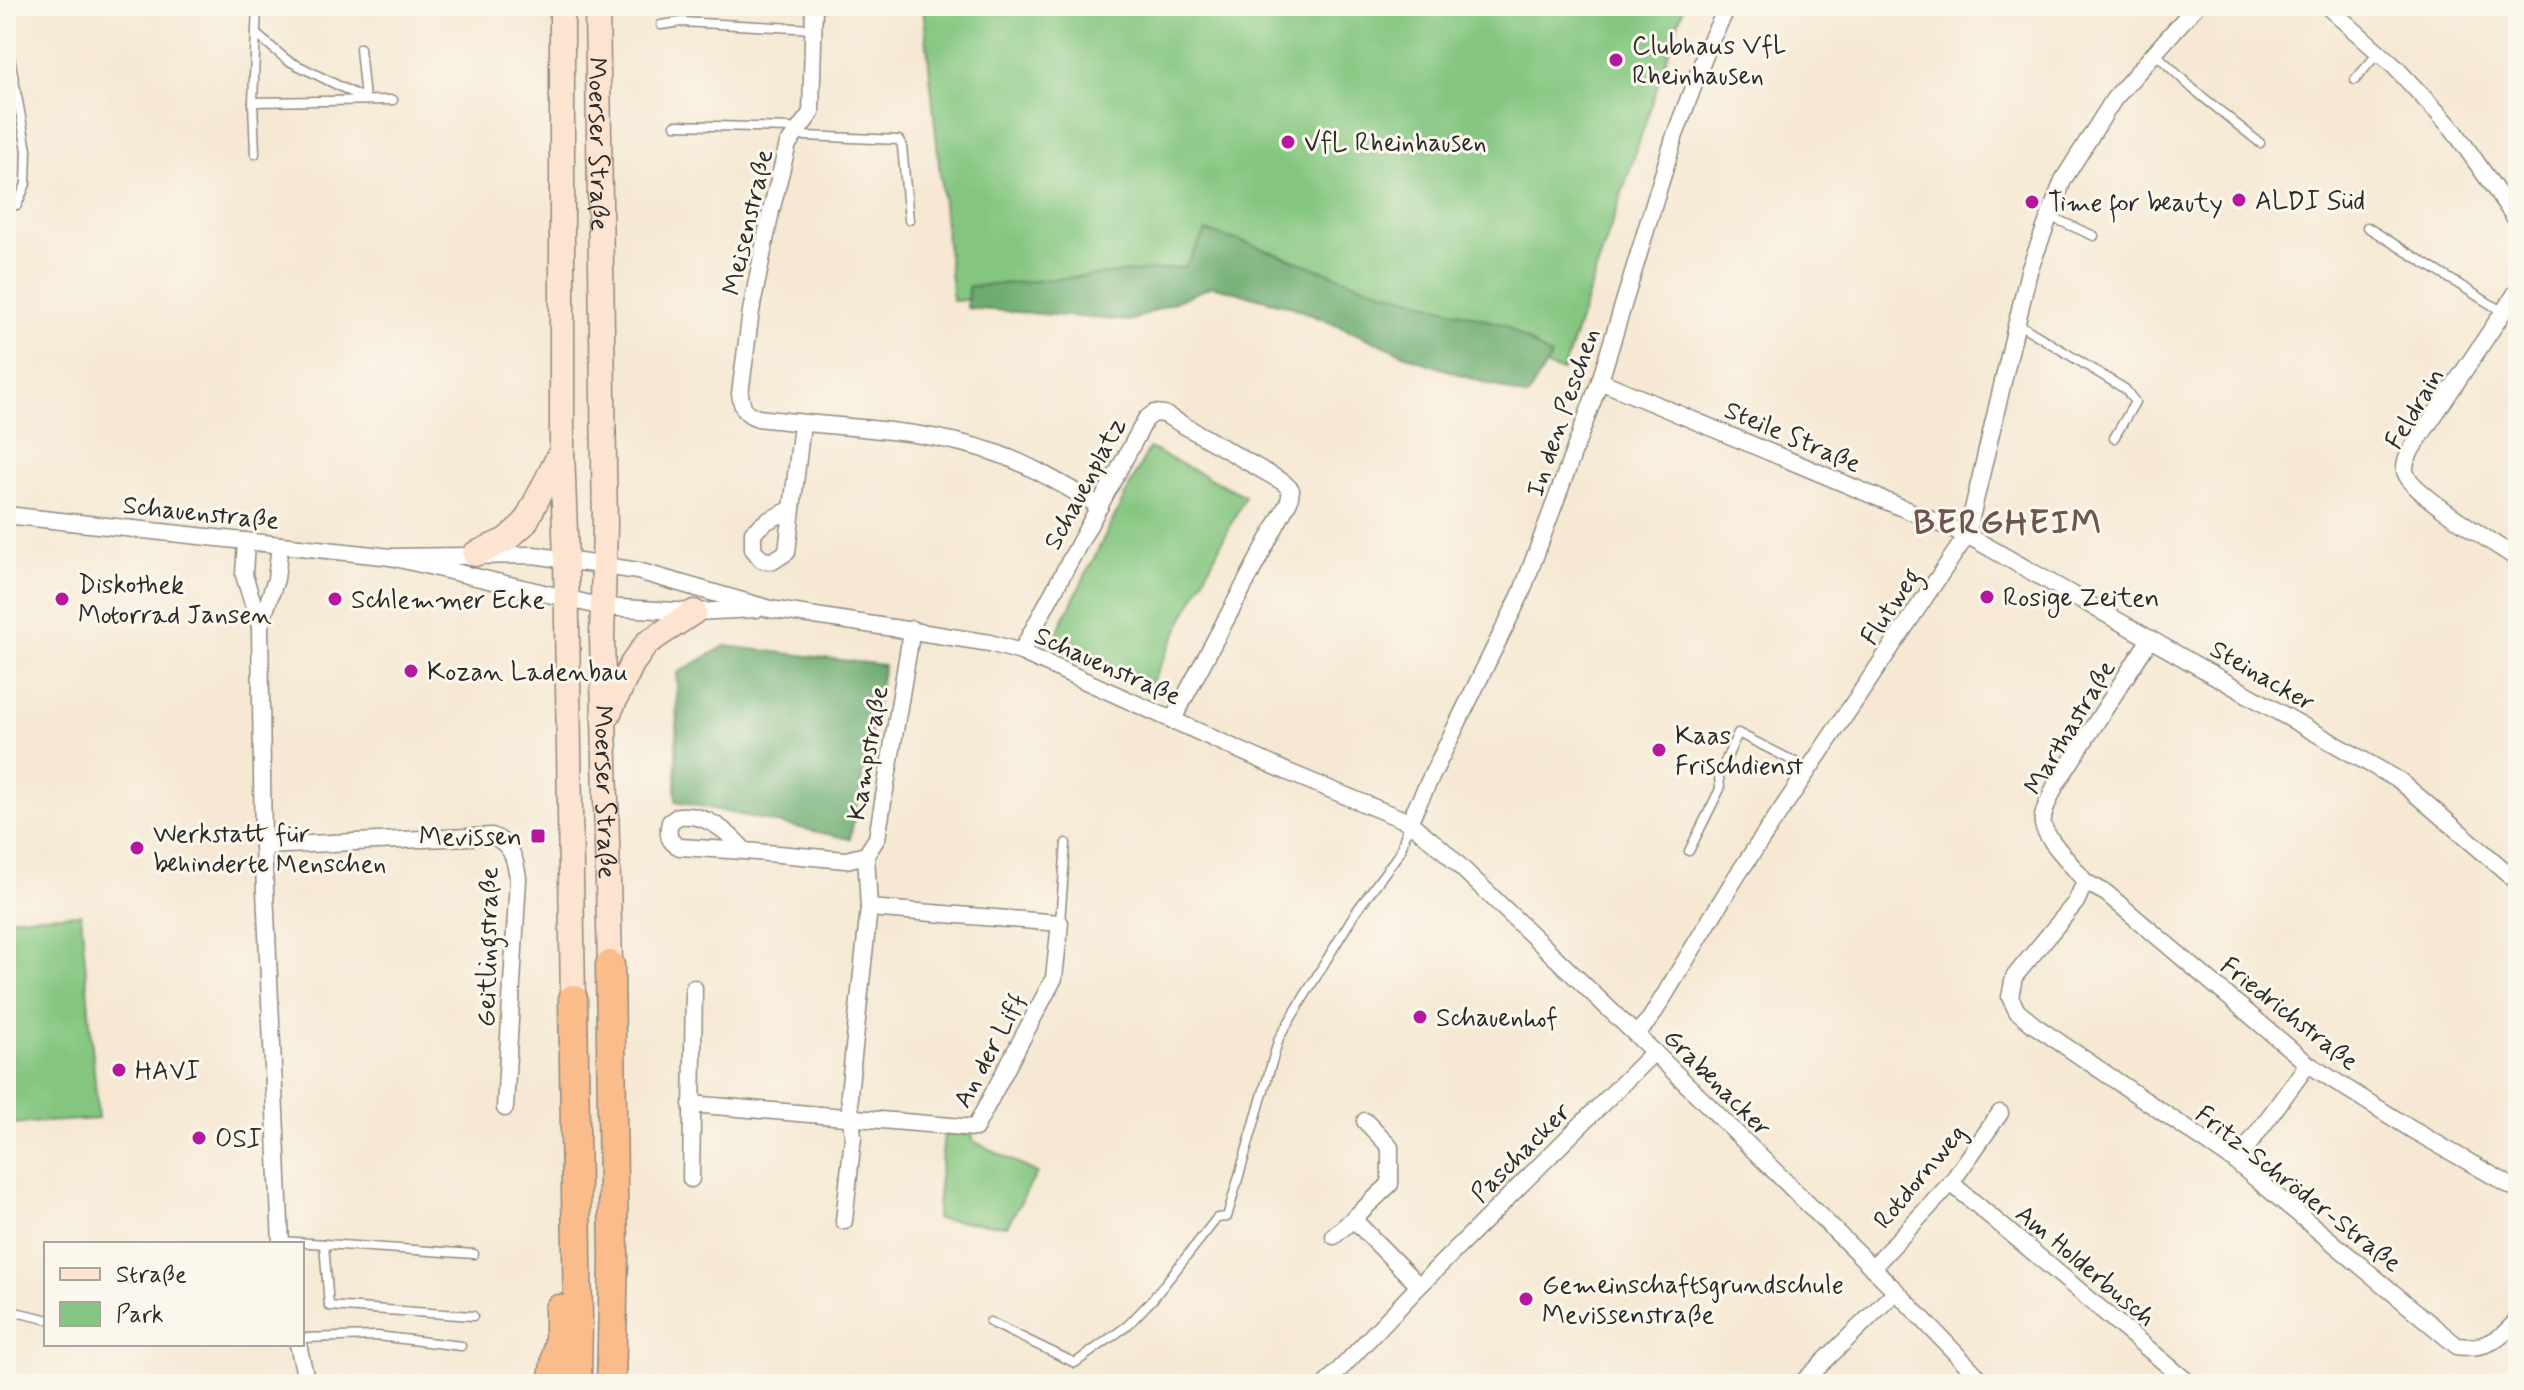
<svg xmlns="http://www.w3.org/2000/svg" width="2524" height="1390" font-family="Mynerve,sans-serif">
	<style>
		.green { fill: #84c680; stroke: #587856; stroke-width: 2 }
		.forest { fill: #6bab6e; stroke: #4b6b4c; stroke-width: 2 }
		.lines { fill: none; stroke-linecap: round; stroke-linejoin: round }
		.service-casing { stroke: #908a7f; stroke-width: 11 }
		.minor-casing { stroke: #908a7f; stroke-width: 19 }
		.secondary-casing { stroke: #908a7f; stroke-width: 27 }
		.trunk-casing { stroke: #908a7f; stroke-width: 31 }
		.service { stroke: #fff; stroke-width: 8 }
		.minor { stroke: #fff; stroke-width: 16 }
		.secondary { stroke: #fde4d1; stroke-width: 24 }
		.trunk { stroke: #fabc8b; stroke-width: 28 }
		.poi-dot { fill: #b5179e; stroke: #fbf7ec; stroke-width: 3 }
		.labels { text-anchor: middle; stroke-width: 6; stroke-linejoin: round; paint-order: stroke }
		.poi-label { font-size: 26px; fill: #2b2b2b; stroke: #fbf7ec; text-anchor: start }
		.street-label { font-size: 26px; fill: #2b2b2b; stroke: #fbf7ec }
		.district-label { font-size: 34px; font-weight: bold; letter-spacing: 2px; fill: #6d5550; stroke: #fbf7ec }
	</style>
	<rect width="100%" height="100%" fill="#fbf7ec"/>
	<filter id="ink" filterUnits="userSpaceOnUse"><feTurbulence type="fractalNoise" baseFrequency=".0125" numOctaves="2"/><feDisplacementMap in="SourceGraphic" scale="16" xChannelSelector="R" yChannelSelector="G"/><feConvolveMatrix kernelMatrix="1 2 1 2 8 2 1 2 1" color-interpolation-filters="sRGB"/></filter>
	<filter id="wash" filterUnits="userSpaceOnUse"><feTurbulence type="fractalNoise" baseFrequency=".006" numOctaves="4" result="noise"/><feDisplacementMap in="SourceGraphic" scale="32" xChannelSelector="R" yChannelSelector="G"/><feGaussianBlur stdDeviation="1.8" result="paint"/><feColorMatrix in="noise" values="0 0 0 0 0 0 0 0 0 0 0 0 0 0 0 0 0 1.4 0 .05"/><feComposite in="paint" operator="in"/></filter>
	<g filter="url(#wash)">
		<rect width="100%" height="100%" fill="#f6e8d3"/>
		<g class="green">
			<polygon points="923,6 1684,6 1563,371 1211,279 953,301"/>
			<polygon points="1149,448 1245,496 1151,684 1055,636"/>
			<polygon points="81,914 98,1119 8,1124 6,918"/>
			<polygon points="944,1133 973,1135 973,1141 1037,1173 1007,1226 936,1219"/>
		</g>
		<g class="forest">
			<polygon points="1206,231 1247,243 1362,285 1505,325 1551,357 1527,397 1423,362 1293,307 1212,286 1130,321 967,308 968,287 1185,267"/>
			<polygon points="725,646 884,665 850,839 676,801 677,673"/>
		</g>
	</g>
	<g filter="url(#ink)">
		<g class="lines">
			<g class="service-casing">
				<g id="service">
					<polyline points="661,25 681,22 813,29"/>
					<polyline points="256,34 287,60 365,99 360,48"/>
					<polyline points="6,36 27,150 26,184 17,205 6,206"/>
					<polyline points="2156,54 2193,89 2260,143"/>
					<polyline points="2355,80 2378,53"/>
					<polyline points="253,102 393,100"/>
					<polyline points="675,125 790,128 805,136 899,140 902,146 909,220"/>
					<polyline points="255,154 253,102 257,6"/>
					<polyline points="2049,216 2094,236"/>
					<polyline points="2367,227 2503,312"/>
					<polyline points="2017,323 2125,389 2135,402 2114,438"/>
					<polyline points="1689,851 1720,789 1719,775 1738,733 1809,769"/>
					<polyline points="1060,922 1066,843"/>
					<polyline points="281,1241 474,1254"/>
					<polyline points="324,1244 329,1306 473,1316"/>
					<polyline points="6,1310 46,1319"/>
					<polyline points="990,1322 1075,1363 1127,1326 1152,1300 1217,1218 1227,1217 1279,1038 1355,913 1400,852 1409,823"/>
					<polyline points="302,1338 377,1336 461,1346"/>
				</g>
			</g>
			<g class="minor-casing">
				<g id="minor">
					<path d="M814,6L811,113L788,144L771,211L751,311L740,394C742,408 745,414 758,418C836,428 921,427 996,453C1033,466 1066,487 1100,506"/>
					<polyline points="2327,6 2395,67 2453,129 2518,222"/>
					<path d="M2518,290L2413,447C2409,454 2404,462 2405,471C2409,493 2496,544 2518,559"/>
					<polyline points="1600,381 1967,535 2400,781 2518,882"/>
					<polyline points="792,509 787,552 773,561 762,560 753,549 753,532 767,521 792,509 802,424"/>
					<polyline points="6,515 391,557 603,607 694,612 756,609"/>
					<polyline points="246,541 244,575 260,626 263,846 281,1244"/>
					<polyline points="391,557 534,555 638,571 770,609 990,643 1021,652 1288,772 1409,822 1442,849 1654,1052 1896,1291 1985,1384"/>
					<polyline points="260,626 276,579 280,545"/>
					<path d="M2150,639L2055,786C2051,797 2041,812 2043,824C2045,839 2076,868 2085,882L2076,902L2014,977L2010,997L2017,1011L2034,1025L2236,1162L2457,1346C2484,1350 2501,1340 2518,1319"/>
					<polyline points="1021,652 1146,419 1154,413 1164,414 1283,482 1291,490 1289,501 1172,721"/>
					<polyline points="1409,822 1521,594 1600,381 1675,135 1710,42 1728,6"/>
					<path d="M263,846L492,836C512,844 515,858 518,878L505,1108"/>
					<path d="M745,851L680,847C668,842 667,834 670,822L679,816C707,813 728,832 745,851L846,860L866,855L877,838L912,629"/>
					<polyline points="2085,882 2106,893 2308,1064 2411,1129 2518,1190"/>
					<polyline points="1636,1034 1650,1019 1736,877 1967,535 2029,271 2063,180 2114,99 2196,6"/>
					<polyline points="691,1104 975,1128 1054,978 1060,923 869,908"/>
					<polyline points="1365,1121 1390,1147 1390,1184 1353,1219 1419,1286"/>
					<polyline points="2236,1162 2308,1064"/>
					<polyline points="691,1179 694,988"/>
					<polyline points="1951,1183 2190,1384"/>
					<polyline points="844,1221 853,1137 849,1094 869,908 866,855"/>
					<polyline points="1334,1236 1353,1219"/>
					<polyline points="1872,1268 1951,1183 2000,1113"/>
					<polyline points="298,1344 307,1384"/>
					<polyline points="1326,1384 1419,1286 1654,1052"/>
					<polyline points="1801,1384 1896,1291"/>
				</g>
			</g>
			<g class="secondary-casing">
				<g id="secondary">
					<polyline points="562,6 562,450 566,560 573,999"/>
					<path id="s1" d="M597,6L605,526L602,637L610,965"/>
					<polyline points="475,554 506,540 525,523 561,452"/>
					<polyline points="607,717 632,664 647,643 694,612"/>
				</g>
			</g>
			<g class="trunk-casing">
				<g id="trunk">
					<polyline points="610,965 614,1258 611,1384"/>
					<polyline points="573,999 578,1318 577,1384"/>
					<polyline points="552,1384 559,1339 559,1309"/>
				</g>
			</g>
			<use href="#service" class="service"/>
			<use href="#minor" class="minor"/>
			<use href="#secondary" class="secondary"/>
			<use href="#trunk" class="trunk"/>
		</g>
	</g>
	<g class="poi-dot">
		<circle cx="1616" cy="60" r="8"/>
		<circle cx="1288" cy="142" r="8"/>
		<circle cx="2239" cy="200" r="8"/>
		<circle cx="2032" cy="202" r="8"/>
		<circle cx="1987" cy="597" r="8"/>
		<circle cx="62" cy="599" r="8"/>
		<circle cx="335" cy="599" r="8"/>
		<circle cx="411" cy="671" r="8"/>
		<circle cx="1659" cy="750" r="8"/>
		<rect x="530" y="828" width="16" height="16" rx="4"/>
		<circle cx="137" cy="848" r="8"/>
		<circle cx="1420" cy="1017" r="8"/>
		<circle cx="119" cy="1070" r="8"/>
		<circle cx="199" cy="1138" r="8"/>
		<circle cx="1526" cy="1299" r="8"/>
	</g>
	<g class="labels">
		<g class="poi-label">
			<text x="1632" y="54">Clubhaus VfL<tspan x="1632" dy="30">Rheinhausen</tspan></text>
			<text x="1304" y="151">VfL Rheinhausen</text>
			<text x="2255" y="209">ALDI Süd</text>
			<text x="2048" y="211">Time for beauty</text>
			<text x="78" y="593">Diskothek<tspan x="78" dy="30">Motorrad Jansen</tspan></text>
			<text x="2003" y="606">Rosige Zeiten</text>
			<text x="351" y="608">Schlemmer Ecke</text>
			<text x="427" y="680">Kozan Ladenbau</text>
			<text x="1675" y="744">Kaas<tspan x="1675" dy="30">Frischdienst</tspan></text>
			<text x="153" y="842">Werkstatt für<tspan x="153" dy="30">behinderte Menschen</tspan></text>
			<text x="522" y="845" text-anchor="end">Mevissen</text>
			<text x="1436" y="1026">Schauenhof</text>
			<text x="135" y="1079">HAVI</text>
			<text x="215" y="1147">OSI</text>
			<text x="1542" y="1293">Gemeinschaftsgrundschule<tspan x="1542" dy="30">Mevissenstraße</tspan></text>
		</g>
		<g class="street-label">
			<text dy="9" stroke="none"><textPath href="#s1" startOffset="138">Moerser Straße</textPath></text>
			<text transform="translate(747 222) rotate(-77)" y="9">Meisenstraße</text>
			<text transform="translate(2414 408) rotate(-59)" y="9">Feldrain</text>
			<text transform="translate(1562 412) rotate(-71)" y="9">In den Peschen</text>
			<text transform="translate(1793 436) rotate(23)" y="9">Steile Straße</text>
			<text transform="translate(1084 483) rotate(-62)" y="9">Schauenplatz</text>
			<text transform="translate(201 512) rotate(6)" y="9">Schauenstraße</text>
			<text transform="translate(1890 606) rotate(-56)" y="9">Flutweg</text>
			<text transform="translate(1108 665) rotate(24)" y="9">Schauenstraße</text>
			<text transform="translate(2263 675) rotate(30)" y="9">Steinacker</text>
			<text transform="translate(2069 727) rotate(-59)" y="9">Marthastraße</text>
			<text transform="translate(867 753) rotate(-80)" y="9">Kampstraße</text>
			<text dy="9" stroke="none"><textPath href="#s1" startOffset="786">Moerser Straße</textPath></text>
			<text transform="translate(487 947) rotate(-89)" y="9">Geitlingstraße</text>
			<text transform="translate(2290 1013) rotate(38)" y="9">Friedrichstraße</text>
			<text transform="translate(989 1050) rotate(-62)" y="9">An der Liff</text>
			<text transform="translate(1718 1082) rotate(45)" y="9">Grabenacker</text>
			<text transform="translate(1520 1152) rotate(-45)" y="9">Paschacker</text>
			<text transform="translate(1919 1176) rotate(-50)" y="9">Rotdornweg</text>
			<text transform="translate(2299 1188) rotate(38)" y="9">Fritz-Schröder-Straße</text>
			<text transform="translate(2086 1265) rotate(40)" y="9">Am Holderbusch</text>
		</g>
		<g class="district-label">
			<text x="2008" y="533">BERGHEIM</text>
		</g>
	</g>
	<rect width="2524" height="1390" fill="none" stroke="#fbf7ec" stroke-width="32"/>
	<rect x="44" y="1242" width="260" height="104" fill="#fbf7ec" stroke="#a8a59f" stroke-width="2"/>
	<rect x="60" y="1268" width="40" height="12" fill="#fde4d1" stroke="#a8a59f" stroke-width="2"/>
	<text x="116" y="1282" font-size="24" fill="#2b2b2b">Straße</text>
	<rect x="60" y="1302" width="40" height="24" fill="#84c680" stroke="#a8a59f" stroke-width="2"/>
	<text x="116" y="1322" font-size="24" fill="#2b2b2b">Park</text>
</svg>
